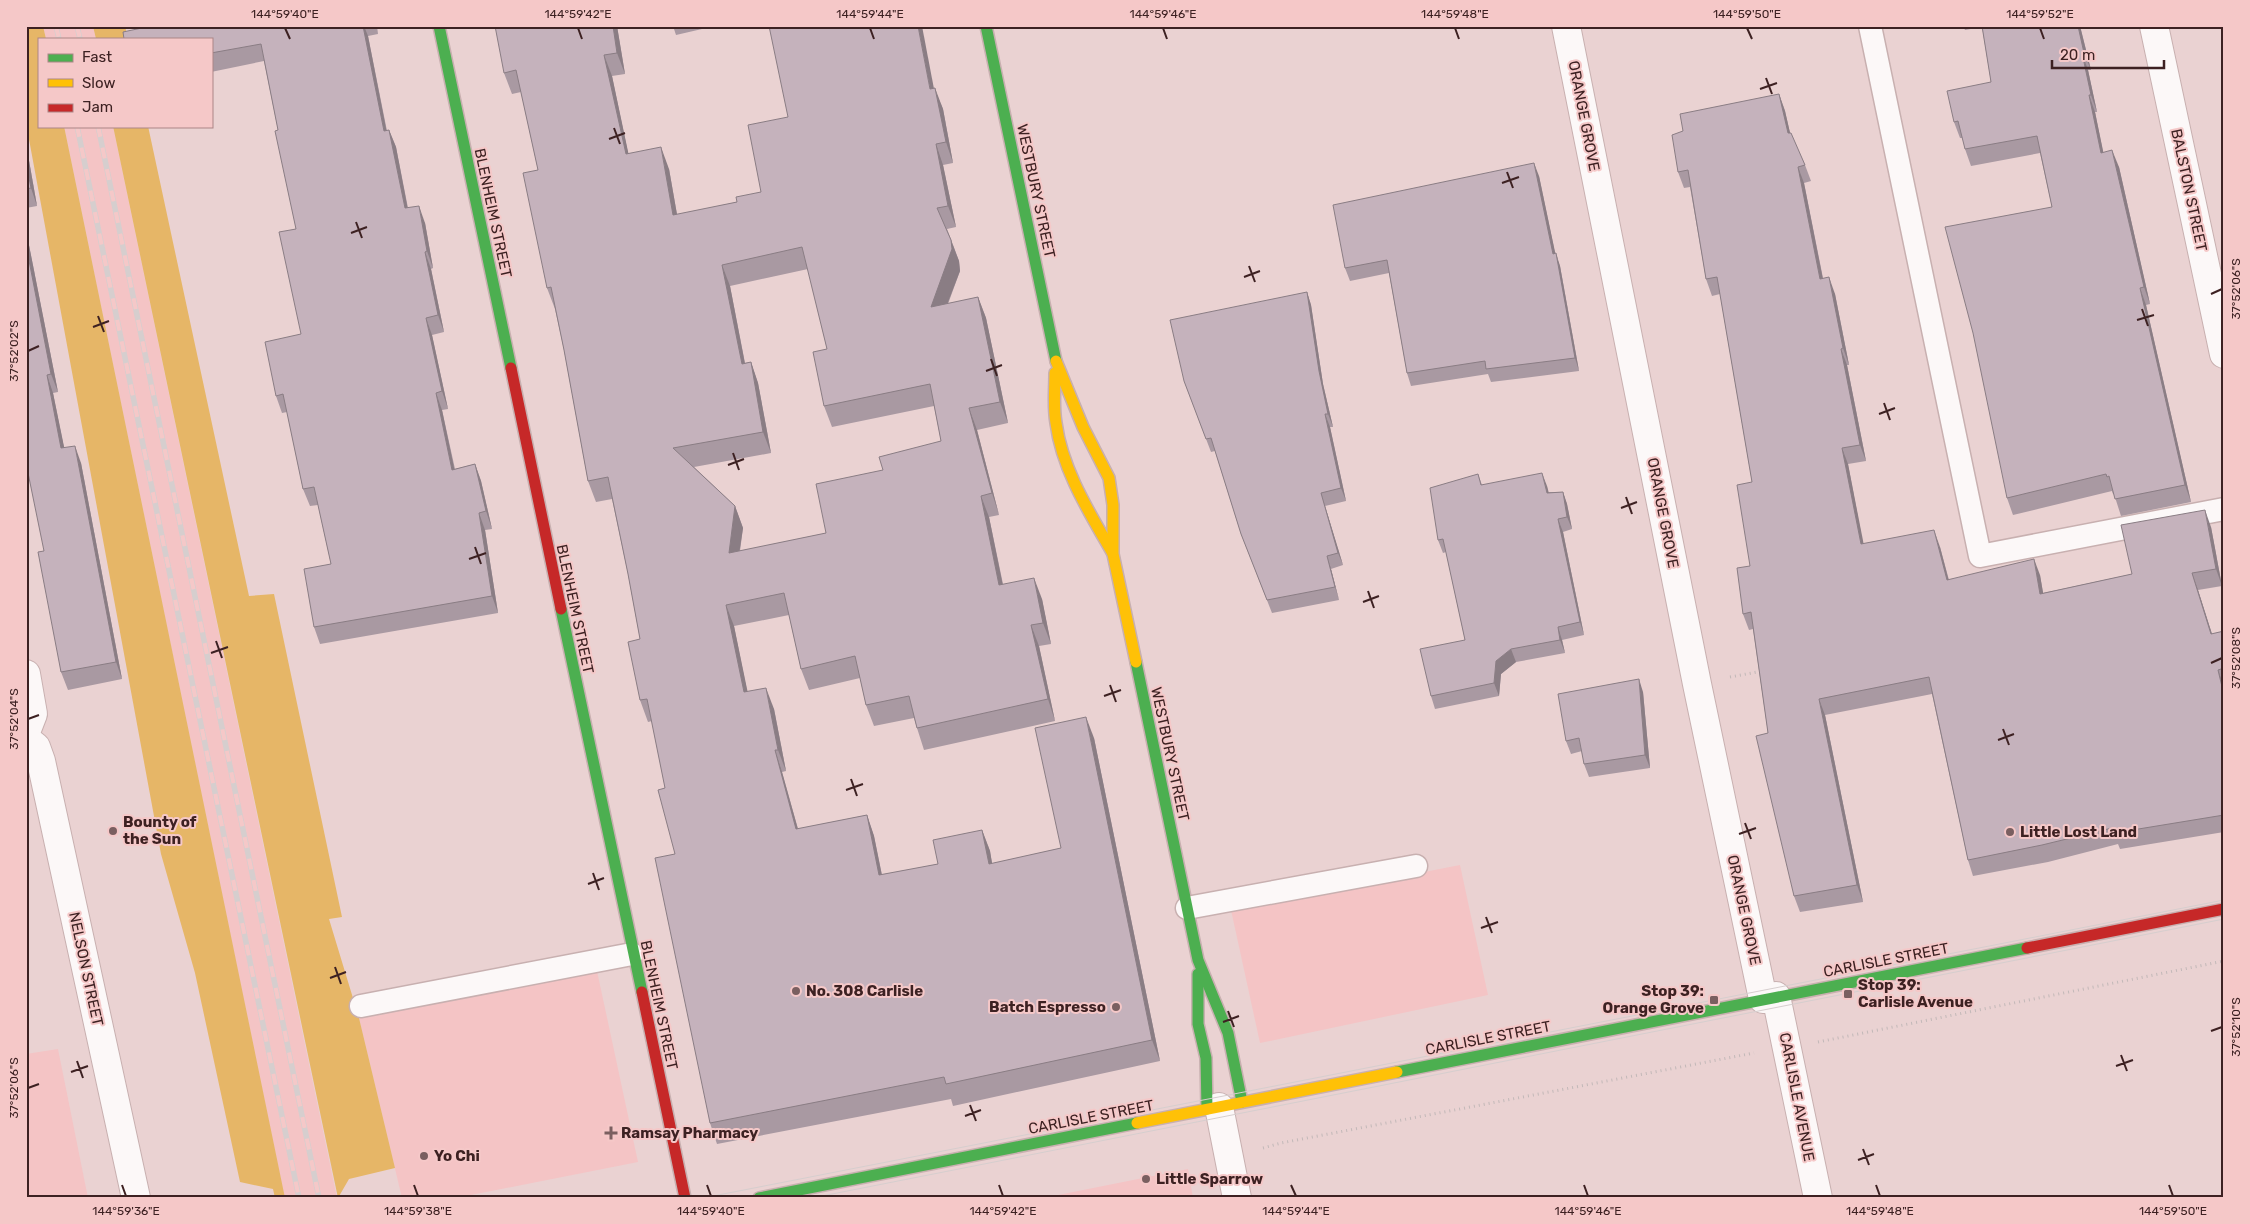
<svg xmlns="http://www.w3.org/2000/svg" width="2250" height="1224" font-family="Rubik,sans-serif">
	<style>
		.built { fill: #f4c4c5 }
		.green { fill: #e6b667 }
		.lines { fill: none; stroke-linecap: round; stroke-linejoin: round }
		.lane-casing { stroke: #c8b0b0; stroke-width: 25 }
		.street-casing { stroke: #c8b0b0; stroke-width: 30 }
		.fast-casing { stroke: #c8b0b0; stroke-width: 14 }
		.slow-casing { stroke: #c8b0b0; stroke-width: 14 }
		.jam-casing { stroke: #c8b0b0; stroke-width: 14 }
		.path { stroke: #c2b8b8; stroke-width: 3; stroke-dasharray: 1 4; stroke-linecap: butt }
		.lane { stroke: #fcf8f8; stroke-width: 22 }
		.street { stroke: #fcf8f8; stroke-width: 28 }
		.fast { stroke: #4caf50; stroke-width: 11 }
		.slow { stroke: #ffc107; stroke-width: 11 }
		.jam { stroke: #c62828; stroke-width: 11 }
		.tram { stroke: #d6cece; stroke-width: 1 }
		.rail-casing { stroke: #d6cece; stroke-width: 5.5 }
		.rail { stroke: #f5c8c8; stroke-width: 4; stroke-dasharray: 11; stroke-linecap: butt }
		.wall { fill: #a999a2; fill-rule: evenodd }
		.shaded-wall { fill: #8a7d84 }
		.building { fill: #c5b2bc; stroke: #8a7d84; fill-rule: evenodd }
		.ticks { fill: none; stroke: #3d2122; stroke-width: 2 }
		.poi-dot { fill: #7a5f60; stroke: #f5c8c8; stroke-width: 2 }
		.labels { text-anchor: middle; stroke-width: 4; stroke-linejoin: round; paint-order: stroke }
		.street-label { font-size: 15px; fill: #3d2122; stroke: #f5c8c8 }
		.poi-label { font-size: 15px; font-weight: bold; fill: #3d2122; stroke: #f5c8c8; text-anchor: start }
		.neatline { fill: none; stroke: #3d2122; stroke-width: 2 }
		.ticks-label { font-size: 12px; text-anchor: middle; fill: #3d2122 }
	</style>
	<rect width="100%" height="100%" fill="#ead2d2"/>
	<g class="built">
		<polygon points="43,26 93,26 96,39 46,39"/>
		<polygon points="64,126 113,126 337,1198 285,1198 284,1195"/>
		<polygon points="1460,865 1488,995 1260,1043 1231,910"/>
		<polygon points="597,971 638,1162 456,1198 402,1198 359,1018"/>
		<polygon points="58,1049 88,1198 26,1198 26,1054"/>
		<polygon points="1188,1169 1193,1198 1043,1198"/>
	</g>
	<g class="green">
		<polygon points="26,26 43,26 46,39 39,39 39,126 64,126 285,1198 275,1198 273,1189 240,1182 195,973 161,854 26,123"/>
		<polygon points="93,26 125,26 128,39 96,39"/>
		<polygon points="113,126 148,126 249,596 274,594 342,917 329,919 359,1018 395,1168 349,1179 338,1198"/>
	</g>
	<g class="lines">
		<g class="lane-casing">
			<g id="lane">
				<polyline points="1870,26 1980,556 2224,509"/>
				<polyline points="1187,908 1416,866"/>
				<polyline points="361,1006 632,954"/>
			</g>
		</g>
		<g class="street-casing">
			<g id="street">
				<polyline points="1566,26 1697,684 1763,999"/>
				<polyline points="2154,26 2224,354"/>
				<polyline points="26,674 33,714 26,732"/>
				<polyline points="26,739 36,747 41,761 136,1198"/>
				<polyline points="1776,996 1818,1198"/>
				<polyline points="1219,1107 1237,1198"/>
			</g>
		</g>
		<g class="fast-casing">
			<g id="fast">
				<polyline points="439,26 511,368"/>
				<polyline points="986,26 1056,361"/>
				<polyline points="561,609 642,992"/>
				<polyline points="1136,662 1198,960 1228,1033 1242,1102"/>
				<polyline points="1198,974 1198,1024 1206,1058 1207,1109"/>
				<polyline points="1397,1072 2027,948"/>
				<polyline points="759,1198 1137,1123"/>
			</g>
		</g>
		<g class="slow-casing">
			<g id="slow">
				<polyline points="1056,361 1083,427 1109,478 1113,505 1113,554 1136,662"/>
				<path d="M1055,373C1055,390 1053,406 1056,423C1062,469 1089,512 1112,552"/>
				<polyline points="1137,1123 1397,1072"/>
			</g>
		</g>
		<g class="jam-casing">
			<g id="jam">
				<polyline points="511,368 561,609"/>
				<polyline points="2027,948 2224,909"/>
				<polyline points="642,992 685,1198"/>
			</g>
		</g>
		<g class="path">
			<polyline points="1730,677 1763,671"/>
			<polyline points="1818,1042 2224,961"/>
			<polyline points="1263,1148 1281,1143 1754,1053"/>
		</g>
		<use href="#lane" class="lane"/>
		<use href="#street" class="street"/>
		<use href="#fast" class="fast"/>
		<use href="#slow" class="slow"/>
		<use href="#jam" class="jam"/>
		<g class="tram">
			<polyline points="703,1198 2224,900"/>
			<polyline points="812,1198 2224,919"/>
		</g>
		<g class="rail-casing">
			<g id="rail">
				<polyline points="56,26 59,39"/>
				<polyline points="77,26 80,39"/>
				<polyline points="77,126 299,1198"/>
				<polyline points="98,126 319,1198"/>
			</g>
		</g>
		<use href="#rail" class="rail"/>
	</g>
	<g class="wall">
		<polygon points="151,26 377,26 378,34 368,36 387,131 389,130 396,147 408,208 425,223 433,268 431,269 444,332 432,335 448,409 442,410 455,469 475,464 481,481 492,529 485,530 498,613 320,644 314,627 331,564 318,505 310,506 303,489 287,412 282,413 276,396 301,334 296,229 278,130 264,61 211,72 211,39"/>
		<path d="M617,26L625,74L612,76L628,153L669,169L677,215L737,202L761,192L934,88L943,109L953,163L943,165L956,227L947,229L959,261L960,271L948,304L978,297L986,318L1008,423L977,430L999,515L989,517L1003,584L1042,599L1051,644L1039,646L1055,721L924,750L917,728L914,718L874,726L866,705L860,678L809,690L801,669L789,615L734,626L747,691L774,709L786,771L782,772L798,829L867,815L874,836L882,875L938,864L982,830L990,851L992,864L1061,848L1094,738L1160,1061L953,1106L951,1099L717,1144L710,1123L675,854L665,788L652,721L648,722L640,700V639L628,574L612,499L596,502L588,481L564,350L555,309L547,288L538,170L521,92L512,94L504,73ZM808,269L827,349L824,406L832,427L934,406L941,441L883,470L826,533L740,551L743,528L735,506L694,467L771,453L758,383L751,362L745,363L730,286Z"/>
		<polygon points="673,26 715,26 676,35"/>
		<polygon points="1963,26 2080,26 2091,70 2088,70 2097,112 2095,112 2103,152 2119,167 2150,304 2146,305 2191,502 2121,516 2114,494 2113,494 2112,491 2013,515 2007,498 2052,207 2040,153 1971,166 1965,149 1963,138 1960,138 1954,122 1991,82 1982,27 1965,30"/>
		<polygon points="1779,94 1785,111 1790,133 1805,165 1811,181 1804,183 1823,278 1835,294 1849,365 1847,365 1866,461 1848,464 1863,544 1940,547 1949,580 2040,575 2043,593 2132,574 2211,527 2222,586 2198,590 2212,634 2224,631 2224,832 2120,849 2118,844 2048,862 1973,876 1968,860 1932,694 1825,715 1863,902 1800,912 1794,896 1768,733 1753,629 1749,630 1743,614 1750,566 1752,482 1720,294 1712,296 1706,279 1690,187 1684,188 1678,172 1683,131"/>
		<polygon points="26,151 28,155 37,206 26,208"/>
		<polygon points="1539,176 1555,253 1560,266 1579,371 1491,382 1488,374 1411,386 1407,373 1389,273 1350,281 1345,268"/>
		<polygon points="26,230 58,392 53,393 64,448 81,463 122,679 68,690 61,672 44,551"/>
		<polygon points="1307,292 1311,305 1323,384 1333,427 1330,427 1346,501 1325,506 1343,565 1331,569 1339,600 1272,613 1241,534 1215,451 1211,452 1184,381"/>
		<polygon points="1478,474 1482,485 1547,486 1548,492 1563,492 1567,504 1572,529 1563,532 1584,635 1562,640 1565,653 1516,662 1501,674 1499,696 1435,709 1431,696 1465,640 1446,552 1443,553 1438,540"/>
		<polygon points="1643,692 1650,768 1589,777 1584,764 1582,751 1571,754 1566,741"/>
	</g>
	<g class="shaded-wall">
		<polygon points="363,26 364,26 368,36 390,149 384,131"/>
		<polygon points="613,26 617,26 625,74 617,53"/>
		<polygon points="918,26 922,26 938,110 930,89"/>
		<polygon points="2078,26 2080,26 2091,70 2084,53"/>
		<polygon points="2082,53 2088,70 2097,112 2091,95"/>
		<polygon points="604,55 612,76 633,175 626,154"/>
		<polygon points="935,88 943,109 953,163 946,142"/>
		<polygon points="1779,94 1785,111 1794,150 1788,133"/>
		<polygon points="2089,95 2095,112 2107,170 2101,153"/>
		<polygon points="389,130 396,147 411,226 405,208"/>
		<polygon points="936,144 943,165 956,227 948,206"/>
		<polygon points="661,147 669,169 681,237 673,215"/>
		<polygon points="2112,150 2119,167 2150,304 2144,287"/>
		<polygon points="26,151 28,155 37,206 31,188 26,163"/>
		<polygon points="1534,163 1539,176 1558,266 1553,254"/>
		<polygon points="1798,167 1804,183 1826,295 1820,279"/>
		<polygon points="419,206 425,223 433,268 427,251"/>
		<polygon points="26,230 58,392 51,374 26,245"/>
		<polygon points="951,240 959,261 960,271 938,328 931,307"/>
		<polygon points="425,252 431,269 444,332 438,315"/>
		<polygon points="1556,253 1560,266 1579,371 1575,358"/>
		<polygon points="722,265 730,286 749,385 742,364"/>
		<polygon points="1829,277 1835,294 1849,365 1843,348"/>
		<polygon points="2140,288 2146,305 2191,502 2185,485"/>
		<polygon points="1307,292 1311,305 1323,384 1333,427 1328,414 1319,371"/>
		<polygon points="978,297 986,318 1008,423 1000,402"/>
		<polygon points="426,318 432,335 448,409 442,391"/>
		<polygon points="1841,349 1847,365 1866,461 1860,445"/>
		<polygon points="751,362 758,383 771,453 763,432"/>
		<polygon points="47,375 53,393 68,466 61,448"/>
		<polygon points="436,393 442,410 458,487 452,470"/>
		<polygon points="969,408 977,430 999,515 992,493"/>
		<polygon points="1325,414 1330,427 1346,501 1341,488"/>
		<polygon points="75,446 81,463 122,679 116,662"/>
		<polygon points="1842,448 1848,464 1867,561 1861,544"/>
		<polygon points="475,464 481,481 492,529 486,511"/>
		<polygon points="1542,473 1547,486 1552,505 1547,493"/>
		<polygon points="1563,492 1567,504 1572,529 1567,517"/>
		<polygon points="1321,493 1325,506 1343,565 1338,553"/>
		<polygon points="981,496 989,517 1007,606 999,585"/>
		<polygon points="735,506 743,528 736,574 729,553"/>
		<polygon points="2205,510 2211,527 2222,586 2216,569"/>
		<polygon points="479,513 485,530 498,613 492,596"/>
		<polygon points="1558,519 1563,532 1584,635 1580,622"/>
		<polygon points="1934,530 1940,547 1953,597 1947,580"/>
		<polygon points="1327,556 1331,569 1339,600 1335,587"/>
		<polygon points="2034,559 2040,575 2046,610 2040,594"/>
		<polygon points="2192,573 2198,590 2217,650 2211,634"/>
		<polygon points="1034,578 1042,599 1051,644 1043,623"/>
		<polygon points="726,605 734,626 752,713 744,692"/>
		<polygon points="1031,625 1039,646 1055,721 1048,699"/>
		<polygon points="1558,627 1562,640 1565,653 1560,640"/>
		<polygon points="1511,649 1516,662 1501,674 1499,696 1494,683 1496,661"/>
		<polygon points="2218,670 2224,687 2224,695"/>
		<polygon points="1639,679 1643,692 1650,768 1645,755"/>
		<polygon points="766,688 774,709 786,771 778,750"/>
		<polygon points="1819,699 1825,715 1863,902 1857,885"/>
		<polygon points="1086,717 1094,738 1160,1061 1152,1040"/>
		<polygon points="775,750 782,772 804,851 796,829"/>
		<polygon points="867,815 874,836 886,896 879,875"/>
		<polygon points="982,830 990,851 996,886 989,864"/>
	</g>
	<g class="building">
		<polygon points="151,26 363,26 384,131 389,130 405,208 419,206 427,251 425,252 438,315 426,318 442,391 436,393 452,470 475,464 486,511 479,513 492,596 314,627 304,569 331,564 314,487 303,489 283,394 276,396 265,342 301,334 279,232 296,229 275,131 278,130 261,44 211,53 211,39 124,39 123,32"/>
		<path d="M495,26H613L617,53L604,55L626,154L661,147L673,215L737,202L736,197L761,192L748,125L788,117L769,26H918L930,89L935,88L946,142L936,144L948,206L937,208L951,240L952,249L931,307L978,297L1000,402L969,408L992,493L981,496L999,585L1034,578L1043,623L1031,625L1048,699L917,728L909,696L866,705L855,656L801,669L784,593L726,605L744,692L766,688L778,750H775L796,829L867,815L879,875L938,864L933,840L982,830L989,864L1061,848L1035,728L1086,717L1152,1040L946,1084L944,1077L710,1123L655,858L675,854L658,790L665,788L647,699L640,700L628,642L640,639L628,574L608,477L588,481L564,350L551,287L547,288L523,173L538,170L516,70L504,73ZM802,247L827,349L813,352L824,406L930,384L941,441L879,457L883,470L816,484L826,533L729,553L735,506L673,448L763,432L751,362L742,364L722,265Z"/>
		<polygon points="1982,26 2078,26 2084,53 2082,53 2091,95 2089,95 2101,153 2112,150 2144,287 2140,288 2185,485 2115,499 2109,476 2107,477 2106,474 2007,498 1973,333 1945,227 2052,207 2037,136 1965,149 1958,121 1954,122 1947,91 1991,82"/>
		<polygon points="1779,94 1788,133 1791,133 1805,165 1798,167 1820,279 1829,277 1843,348 1841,349 1860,445 1842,448 1861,544 1934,530 1947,580 2034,559 2040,594 2132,574 2121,525 2205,510 2216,569 2192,573 2211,634 2224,631 2224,668 2218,670 2224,695 2224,815 2114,833 2112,828 2042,845 1968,860 1929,677 1819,699 1857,885 1794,896 1756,736 1768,733 1751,612 1743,614 1737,568 1750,566 1737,485 1752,482 1717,277 1706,279 1688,170 1678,172 1672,135 1683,131 1680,114"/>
		<polygon points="26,163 31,188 26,189"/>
		<polygon points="1534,163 1553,254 1556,253 1575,358 1486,369 1485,361 1407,373 1387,260 1345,268 1333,205"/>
		<polygon points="26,245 51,374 47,375 61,448 75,446 116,662 61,672 38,552 44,551 26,463"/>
		<polygon points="1307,292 1319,371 1328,414 1325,414 1341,488 1321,493 1338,553 1327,556 1335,587 1267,600 1241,534 1211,438 1206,439 1184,381 1170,320"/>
		<polygon points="1542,473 1547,493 1563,492 1567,517 1558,519 1580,622 1558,627 1560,640 1511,649 1496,661 1494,683 1431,696 1420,649 1465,640 1443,539 1438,540 1430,488 1478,474 1481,485"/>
		<polygon points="1639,679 1645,755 1584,764 1579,738 1566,741 1558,694"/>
	</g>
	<path class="ticks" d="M285,28L290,39M578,28L582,39M870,28L874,39M1163,28L1167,39M1455,28L1459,39M1747,28L1752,39M2040,28L2044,39M1766,78L1772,94M1760,89L1777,83M614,128L620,144M609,139L625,133M1507,172L1513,188M1502,183L1519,177M356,222L362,238M351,233L367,227M1249,266L1255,282M1244,277L1260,271M2211,294L2222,289M2142,309L2148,326M98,316L104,332M2137,320L2154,315M93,327L109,321M28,351L39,346M991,359L997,376M986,371L1002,365M1884,403L1890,420M1879,414L1895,408M733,453L739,470M728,465L744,459M1626,497L1632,514M1621,508L1637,502M475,547L481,564M469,559L486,553M1368,591L1374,608M1363,602L1379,596M216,641L222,658M211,653L228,647M2211,663L2222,658M1110,685L1116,702M1104,696L1121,690M28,719L39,715M2003,729L2009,745M1998,740L2014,734M851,779L857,796M846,790L863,784M1745,823L1751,839M1739,834L1756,828M593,873L599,890M588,884L604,878M1486,917L1492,933M1481,928L1498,922M335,967L341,984M330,978L346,972M1228,1011L1234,1027M1223,1022L1239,1016M2211,1031L2222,1027M2121,1055L2127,1071M77,1061L83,1078M2116,1066L2133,1060M71,1072L88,1066M28,1088L39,1084M970,1105L976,1121M965,1116L981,1110M1863,1149L1869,1165M1858,1160L1874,1154M122,1185L126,1196M414,1185L418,1196M707,1185L711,1196M999,1185L1003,1196M1291,1185L1296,1196M1584,1185L1588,1196M1876,1185L1880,1196M2169,1185L2173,1196"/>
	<g class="poi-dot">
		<circle cx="113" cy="831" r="5"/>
		<circle cx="2010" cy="832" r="5"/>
		<circle cx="796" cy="991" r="5"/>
		<rect x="1843" y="989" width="10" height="10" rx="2.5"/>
		<rect x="1709" y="995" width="10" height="10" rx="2.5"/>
		<circle cx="1116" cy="1007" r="5"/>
		<path d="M608.5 1125.5h5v5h5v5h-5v5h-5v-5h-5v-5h5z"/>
		<circle cx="424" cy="1156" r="5"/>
		<circle cx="1146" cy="1179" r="5"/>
	</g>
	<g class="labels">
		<g class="street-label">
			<text transform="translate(1584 116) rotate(79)" y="5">ORANGE GROVE</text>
			<text transform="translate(2189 190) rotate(78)" y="5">BALSTON STREET</text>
			<text transform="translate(1036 191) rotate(78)" y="5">WESTBURY STREET</text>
			<text transform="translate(493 213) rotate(78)" y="5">BLENHEIM STREET</text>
			<text transform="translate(1663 513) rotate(79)" y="5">ORANGE GROVE</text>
			<text transform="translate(575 609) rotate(78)" y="5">BLENHEIM STREET</text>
			<text transform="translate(1170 754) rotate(78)" y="5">WESTBURY STREET</text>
			<text transform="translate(1744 910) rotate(78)" y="5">ORANGE GROVE</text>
			<text transform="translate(1886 960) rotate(-11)" y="5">CARLISLE STREET</text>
			<text transform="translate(86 969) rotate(78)" y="5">NELSON STREET</text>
			<text transform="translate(659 1005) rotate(78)" y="5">BLENHEIM STREET</text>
			<text transform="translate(1488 1038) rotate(-11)" y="5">CARLISLE STREET</text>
			<text transform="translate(1797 1097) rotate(79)" y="5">CARLISLE AVENUE</text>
			<text transform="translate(1091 1117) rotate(-11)" y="5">CARLISLE STREET</text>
		</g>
		<g class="poi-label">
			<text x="123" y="827">Bounty of<tspan x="123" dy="17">the Sun</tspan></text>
			<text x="2020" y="837">Little Lost Land</text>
			<text x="1858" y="990">Stop 39:<tspan x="1858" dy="17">Carlisle Avenue</tspan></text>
			<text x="806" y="996">No. 308 Carlisle</text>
			<text x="1704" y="996" text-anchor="end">Stop 39:<tspan x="1704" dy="17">Orange Grove</tspan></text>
			<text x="1106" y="1012" text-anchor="end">Batch Espresso</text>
			<text x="621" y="1138">Ramsay Pharmacy</text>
			<text x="434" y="1161">Yo Chi</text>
			<text x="1156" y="1184">Little Sparrow</text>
		</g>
	</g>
	<rect width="2250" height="1224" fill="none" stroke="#f5c8c8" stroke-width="55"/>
	<rect x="38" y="38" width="175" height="90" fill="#f5c8c8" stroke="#ab8586"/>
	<rect x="48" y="54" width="25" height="8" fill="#4caf50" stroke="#ab8586"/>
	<text x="82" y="62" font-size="15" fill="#3d2122">Fast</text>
	<rect x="48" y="79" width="25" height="8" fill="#ffc107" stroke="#ab8586"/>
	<text x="82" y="88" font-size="15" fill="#3d2122">Slow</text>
	<rect x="48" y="104" width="25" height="8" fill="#c62828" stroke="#ab8586"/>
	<text x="82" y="112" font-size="15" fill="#3d2122">Jam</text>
	<path d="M2052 60v8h112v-8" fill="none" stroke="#3d2122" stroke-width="2.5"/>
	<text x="2060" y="60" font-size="15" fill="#3d2122" stroke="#f5c8c8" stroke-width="4" paint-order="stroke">20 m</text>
	<rect x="28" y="28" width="2194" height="1168" class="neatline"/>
	<g class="ticks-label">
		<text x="285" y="18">144°59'40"E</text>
		<text x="578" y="18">144°59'42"E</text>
		<text x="870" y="18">144°59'44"E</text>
		<text x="1163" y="18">144°59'46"E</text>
		<text x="1455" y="18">144°59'48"E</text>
		<text x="1747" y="18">144°59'50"E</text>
		<text x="2040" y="18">144°59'52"E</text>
		<text transform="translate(2236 289) rotate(-90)" y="4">37°52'06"S</text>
		<text transform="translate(14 351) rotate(-90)" y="4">37°52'02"S</text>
		<text transform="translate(2236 658) rotate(-90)" y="4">37°52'08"S</text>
		<text transform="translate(14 719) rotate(-90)" y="4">37°52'04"S</text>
		<text transform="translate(2236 1027) rotate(-90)" y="4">37°52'10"S</text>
		<text transform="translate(14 1088) rotate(-90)" y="4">37°52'06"S</text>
		<text x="126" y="1215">144°59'36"E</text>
		<text x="418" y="1215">144°59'38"E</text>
		<text x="711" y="1215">144°59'40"E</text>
		<text x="1003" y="1215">144°59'42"E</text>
		<text x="1296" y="1215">144°59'44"E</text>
		<text x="1588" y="1215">144°59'46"E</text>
		<text x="1880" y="1215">144°59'48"E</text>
		<text x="2173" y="1215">144°59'50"E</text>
	</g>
</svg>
